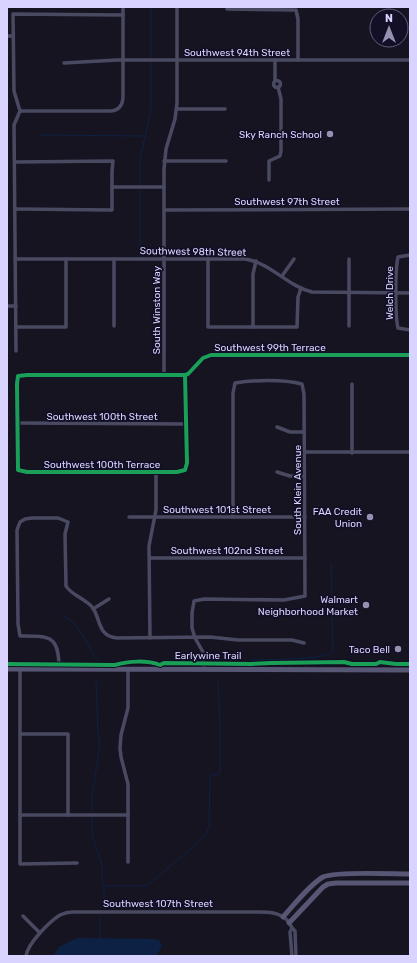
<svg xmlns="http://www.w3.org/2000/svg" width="417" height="963" font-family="Rubik,sans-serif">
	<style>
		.water { fill: #0d2144 }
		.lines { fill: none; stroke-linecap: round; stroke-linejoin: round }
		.stream { stroke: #0d2144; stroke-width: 1 }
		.street { stroke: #4a4962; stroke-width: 3.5 }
		.secondary { stroke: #575674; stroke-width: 5 }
		.cycleway-casing { stroke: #130f26; stroke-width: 6 }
		.cycleway { stroke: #1a9f57; stroke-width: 4 }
		.poi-dot { fill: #9591b1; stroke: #130f26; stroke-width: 1.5 }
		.labels { text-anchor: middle; stroke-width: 3.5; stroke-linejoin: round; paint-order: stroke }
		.street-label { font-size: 10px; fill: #d9d4ff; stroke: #130f26 }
		.poi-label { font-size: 10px; fill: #d9d4ff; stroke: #130f26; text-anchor: end }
	</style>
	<rect width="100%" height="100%" fill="#161421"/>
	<polygon class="water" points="77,938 154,939 159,940 162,945 157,956 53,956 59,947"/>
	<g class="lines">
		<g class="stream">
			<polyline points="151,59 151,7"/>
			<polyline points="39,135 144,136"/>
			<polyline points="140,185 140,159 151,110 151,62"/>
			<polyline points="140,256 140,189"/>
			<polyline points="61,615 73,622 84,637 97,660"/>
			<path d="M250,662L251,660C267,659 324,661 333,651L331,564"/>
			<polyline points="92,812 92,797 100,744 98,734 96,680"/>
			<polyline points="92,818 92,835 102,864 102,880 104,886"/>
			<polyline points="104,907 104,886 147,886 186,853 206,834 209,826 210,777 211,775 220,774 220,726 218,681"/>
			<polyline points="100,918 100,939"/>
		</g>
		<g class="street">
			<polyline points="227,9 296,10 298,19 298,60"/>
			<polyline points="7,36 13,36"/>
			<polyline points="275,60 275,81"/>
			<polyline points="64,63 117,60 410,60"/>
			<circle cx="277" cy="84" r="3.5"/>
			<polyline points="177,109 225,109"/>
			<path d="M20,111H111C120,110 123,104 123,96V7"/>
			<polyline points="164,161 226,161"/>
			<polyline points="15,162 113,161 112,171 112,210 15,209"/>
			<polyline points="269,180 269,161 280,156 281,151 281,99 278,87"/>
			<polyline points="112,187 164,187"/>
			<polyline points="164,210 410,209"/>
			<path d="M410,255L398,257C395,270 395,316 398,328L410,330"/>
			<path d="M15,259H245C271,263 287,286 312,292L410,293"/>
			<polyline points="208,259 208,327 297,327 298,297 301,288"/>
			<polyline points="282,276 294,259"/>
			<polyline points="7,306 16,306"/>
			<polyline points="114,326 114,259"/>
			<polyline points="349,326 349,259"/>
			<polyline points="16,327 66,327 66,259"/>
			<polyline points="253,327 253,274 256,261"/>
			<polyline points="16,351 14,125 20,111 14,91 13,14 123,15"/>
			<polyline points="164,375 164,169 166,149 175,119 177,103 177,7"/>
			<polyline points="185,375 187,463 185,470 177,472 27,472 18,470 17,384 18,376 27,375 185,375 188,374 203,358 211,355 410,355"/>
			<polyline points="352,384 352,453"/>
			<polyline points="17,423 186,424"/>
			<polyline points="277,427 290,432 304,432"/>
			<polyline points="305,452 410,452"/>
			<polyline points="277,472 290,476 304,476"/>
			<polyline points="129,517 305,517"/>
			<polyline points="150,558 305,558"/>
			<polyline points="93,609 109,599"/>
			<polyline points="150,638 149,546 156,510 156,472"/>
			<polyline points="20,669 20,864 77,863"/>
			<path d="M59,669C59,635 50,636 20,636L18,624L17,530L20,522L25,519L32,518H58L68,522L65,534L66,586C71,595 86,599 93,608C101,621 98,636 117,638L210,637L238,640H292L304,643"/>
			<polyline points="128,669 128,708 121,735 120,748 121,757 128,784 128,862"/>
			<path d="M204,669L203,652L195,638L192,628V613L194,601L204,599L284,600L305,596L304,394L302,384C283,379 254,380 235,383L233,393V517"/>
			<polyline points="20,734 68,734 68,815"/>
			<polyline points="20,815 128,815"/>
			<polyline points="23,916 40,933"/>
			<polyline points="292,928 290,932 292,956"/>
			<path d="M26,956C28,943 49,922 60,915C64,913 69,912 73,912H258C268,912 279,912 287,920C290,923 291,928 295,931L296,956"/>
		</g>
		<g class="secondary">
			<polyline points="7,669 410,670"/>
			<path d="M283,917C294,905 309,885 323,877C336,871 393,874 410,874"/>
			<polyline points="289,923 323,887 328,884 336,883 410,883"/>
		</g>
		<g class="cycleway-casing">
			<g id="cycleway">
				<polyline points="185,375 187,463 185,470 177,472 27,472 18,470 17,384 18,376 27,375 185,375 188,374 203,358 211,355 410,355"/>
				<path d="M7,664L115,665C128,661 147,660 160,665L164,663L251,664L271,663L344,662L352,664H376L380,662L396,664H410"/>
			</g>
		</g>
		<use href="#cycleway" class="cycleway"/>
	</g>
	<g class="poi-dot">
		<circle cx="330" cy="134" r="4"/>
		<circle cx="370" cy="517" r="4"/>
		<circle cx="366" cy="605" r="4"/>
		<circle cx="398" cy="649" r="4"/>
	</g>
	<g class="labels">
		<g class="street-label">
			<text x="237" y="56">Southwest 94th Street</text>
			<text x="287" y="205">Southwest 97th Street</text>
			<text transform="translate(193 251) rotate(1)" y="4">Southwest 98th Street</text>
			<text transform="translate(389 293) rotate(-90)" y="4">Welch Drive</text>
			<text transform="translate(156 310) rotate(-90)" y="4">South Winston Way</text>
			<text x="270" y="351">Southwest 99th Terrace</text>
			<text x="102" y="420">Southwest 100th Street</text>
			<text x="102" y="468">Southwest 100th Terrace</text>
			<text transform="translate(297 490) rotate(-90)" y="4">South Klein Avenue</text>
			<text x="217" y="513">Southwest 101st Street</text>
			<text x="227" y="554">Southwest 102nd Street</text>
			<text x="208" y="659">Earlywine Trail</text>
			<text x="158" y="907">Southwest 107th Street</text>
		</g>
		<g class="poi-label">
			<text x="322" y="138">Sky Ranch School</text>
			<text x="362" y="515">FAA Credit<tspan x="362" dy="12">Union</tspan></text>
			<text x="358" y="603">Walmart<tspan x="358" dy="12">Neighborhood Market</tspan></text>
			<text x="390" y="653">Taco Bell</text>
		</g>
	</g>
	<rect width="417" height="963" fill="none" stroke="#d9d4ff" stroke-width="16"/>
	<g transform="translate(389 28)"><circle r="19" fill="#130f26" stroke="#625e7d"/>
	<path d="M0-3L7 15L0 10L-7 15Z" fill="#9591b1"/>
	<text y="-6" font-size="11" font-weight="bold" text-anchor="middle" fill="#d9d4ff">N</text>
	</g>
</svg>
